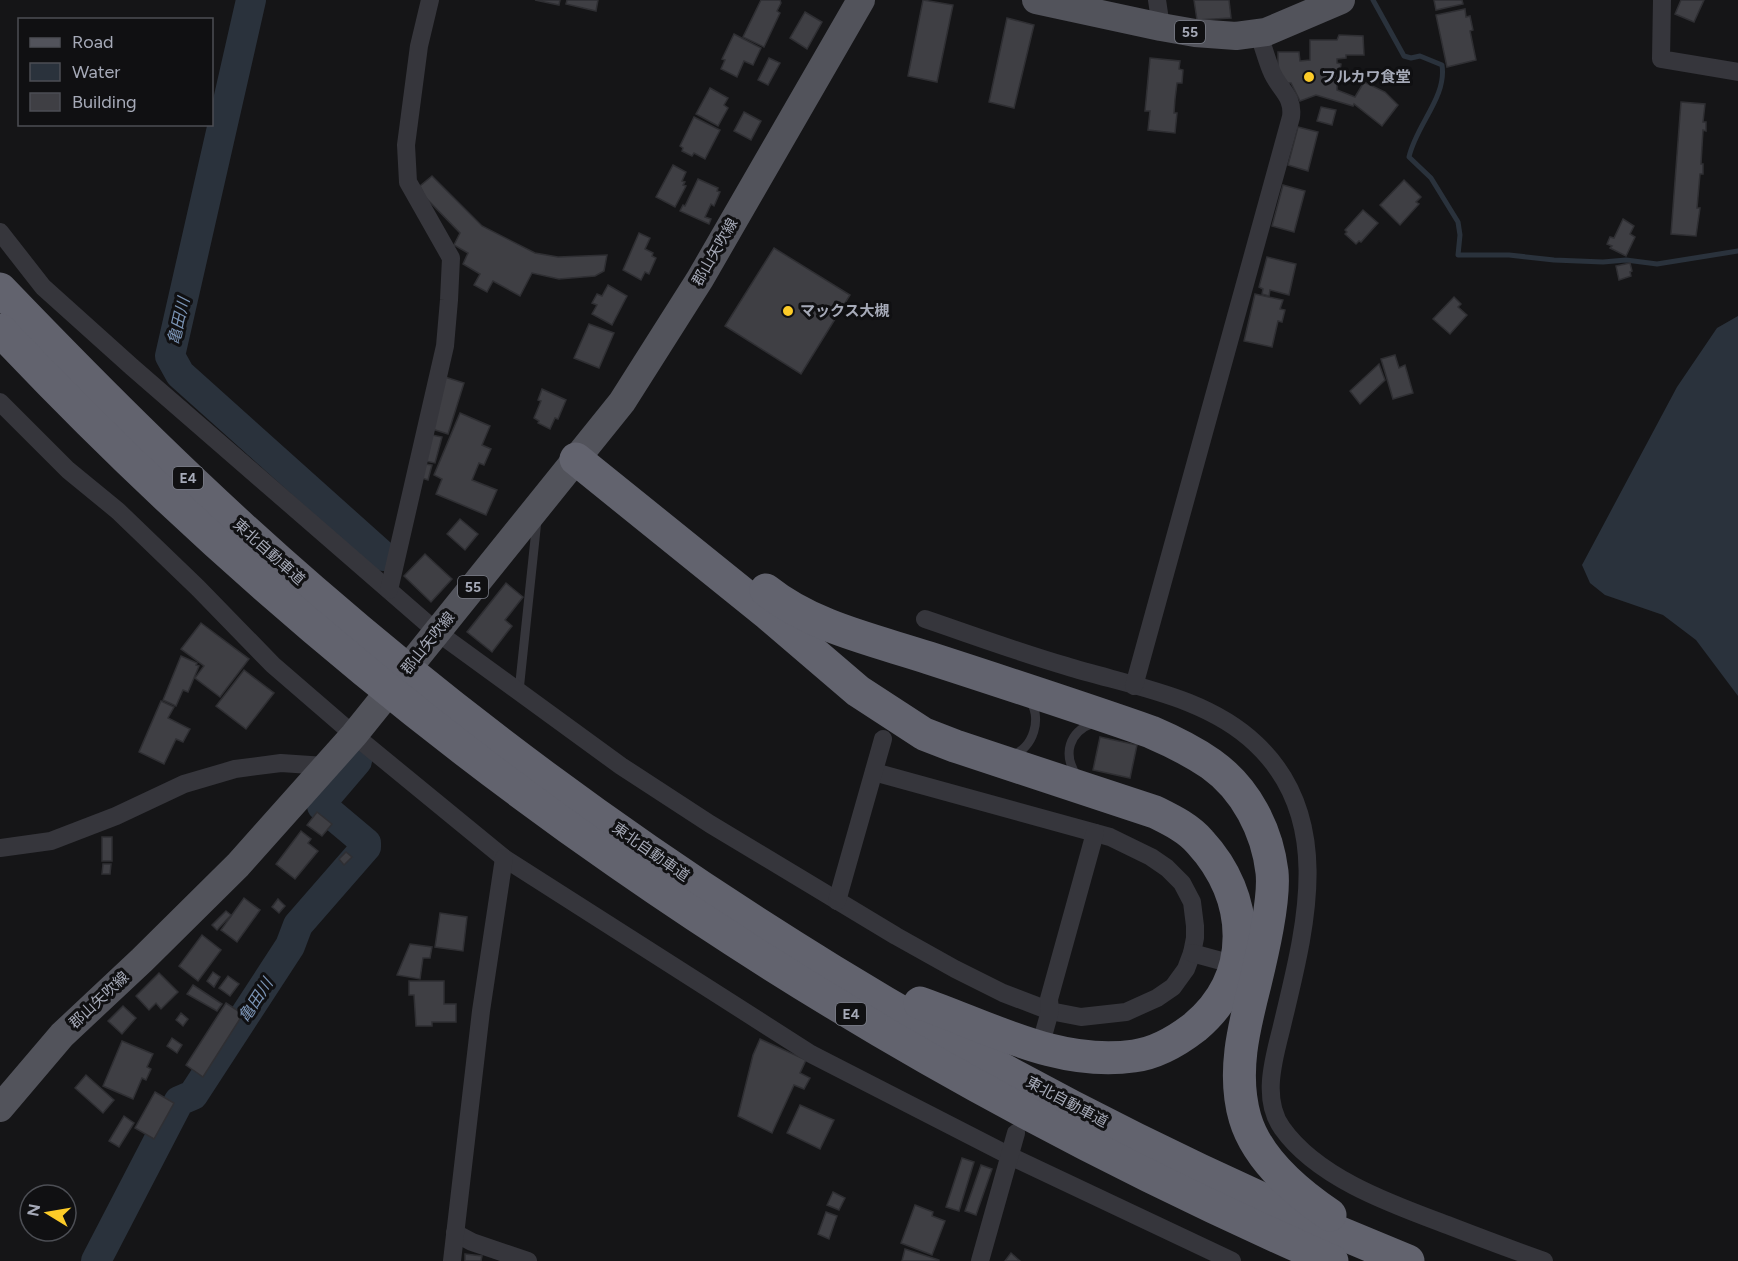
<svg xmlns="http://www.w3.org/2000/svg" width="1738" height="1261" font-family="Figtree,'Noto Sans JP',sans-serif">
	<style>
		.water { fill: #2a323c }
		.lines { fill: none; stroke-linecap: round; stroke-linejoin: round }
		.stream { stroke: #2a323c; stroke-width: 5 }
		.river { stroke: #2a323c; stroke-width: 30 }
		.building { fill: #3f3f44; stroke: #2f2f33; stroke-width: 1.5 }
		.lane { stroke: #36363c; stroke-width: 9 }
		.street { stroke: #36363c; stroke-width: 18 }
		.primary { stroke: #52535b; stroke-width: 28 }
		.highway { stroke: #62636e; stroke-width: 33 }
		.poi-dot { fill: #fccb28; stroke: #101012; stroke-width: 2 }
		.labels { text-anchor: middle; stroke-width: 6; stroke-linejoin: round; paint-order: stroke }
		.shield { fill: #101012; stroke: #797c86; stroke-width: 1.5 }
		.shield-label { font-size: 14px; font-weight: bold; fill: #a6aab8 }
		.poi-label { font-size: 15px; font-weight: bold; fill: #a6aab8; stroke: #101012; text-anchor: start }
		.street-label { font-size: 15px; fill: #a6aab8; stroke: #101012 }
		.water-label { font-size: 16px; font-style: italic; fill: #7b94b5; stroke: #101012 }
	</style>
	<rect width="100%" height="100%" fill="#151517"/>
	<polygon class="water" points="1738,316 1738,696 1696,640 1663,615 1605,595 1590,583 1582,565 1677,387 1717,328"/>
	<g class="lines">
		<path class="stream" d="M1373,0L1404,56L1411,58L1420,56L1442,65C1447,97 1416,125 1409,157L1431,178L1458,222L1460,235L1458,255H1509L1554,260L1603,262L1626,260L1657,264L1738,251"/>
		<g class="river">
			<polyline points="251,0 170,356 180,374 383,556"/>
			<polyline points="96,1261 179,1101 193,1095 290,946 298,925 366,847 366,843 322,806 322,802 357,761"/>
		</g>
	</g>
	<g class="building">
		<polygon points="535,0 560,0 559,5"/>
		<polygon points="567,0 598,0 596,11 566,4"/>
		<polygon points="761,0 780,0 781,3 777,11 780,13 764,47 743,37"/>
		<polygon points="923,0 953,5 937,82 908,76"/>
		<polygon points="1194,0 1229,0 1231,18 1197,20"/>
		<polygon points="1434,0 1462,0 1463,4 1436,10"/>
		<polygon points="1681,0 1704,0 1694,22 1675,14"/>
		<polygon points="1465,9 1466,17 1470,16 1473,30 1470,31 1476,60 1447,67 1436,15"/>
		<polygon points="805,12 822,22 807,49 790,38"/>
		<polygon points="1007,18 1034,25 1014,108 989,102"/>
		<polygon points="734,34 761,48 753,65 744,61 737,77 721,69 725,60 722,59"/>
		<polygon points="1339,35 1363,36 1364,55 1346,55 1346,58 1337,59 1337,63 1341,64 1340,71 1337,72 1337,90 1355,97 1364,82 1385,92 1398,105 1382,126 1354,104 1353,106 1316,95 1300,101 1291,83 1286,83 1278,72 1278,52 1299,52 1300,61 1310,60 1310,40 1337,40"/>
		<polygon points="769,58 780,63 768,85 758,80"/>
		<polygon points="1150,58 1180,61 1179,69 1183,70 1182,83 1177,83 1175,99 1174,113 1177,113 1175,133 1148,130 1150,111 1145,111"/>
		<polygon points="710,88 728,98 724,105 728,108 718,126 696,114"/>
		<polygon points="1681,102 1705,104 1703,122 1706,122 1706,131 1703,130 1701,164 1703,164 1703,174 1700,174 1697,208 1700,208 1696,236 1671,234"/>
		<polygon points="1321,107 1336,110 1332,125 1317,121"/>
		<polygon points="744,112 761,121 751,140 734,131"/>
		<polygon points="694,117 720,130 705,159 694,153 692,156 682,151 683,148 680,146"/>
		<polygon points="1298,127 1318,132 1308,171 1288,165"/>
		<polygon points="673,165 686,172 682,181 685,182 683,185 686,186 675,207 656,197"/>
		<polygon points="432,176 482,226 535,253 558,257 607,255 604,271 595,276 559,279 532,273 520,296 493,281 487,292 474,285 480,274 463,264 468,253 454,245 460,233 425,197 420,186"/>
		<polygon points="698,179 718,188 717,191 720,192 714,206 711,204 705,217 711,219 709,224 680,211 683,205 685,206"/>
		<polygon points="1404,180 1421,197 1416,202 1419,204 1400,225 1380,205"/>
		<polygon points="1283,185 1305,191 1294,232 1272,226"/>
		<polygon points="1363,210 1378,223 1361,242 1359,241 1356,244 1345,234 1347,232 1345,230"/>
		<polygon points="1623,219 1634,226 1630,234 1635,237 1626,256 1610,248 1612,246 1607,244 1610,237 1614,238"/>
		<polygon points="639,233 650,238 645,249 653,253 652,256 656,258 649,274 645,272 641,280 623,270"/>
		<polygon points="774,248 850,295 801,374 725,326"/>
		<polygon points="1267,257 1296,264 1289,295 1270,290 1269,296 1262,294 1263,289 1259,287"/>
		<polygon points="1630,263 1632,271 1630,272 1631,276 1619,280 1616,266"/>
		<polygon points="608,285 627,296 612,325 592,314 597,305 592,303 597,294 602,296"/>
		<polygon points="1255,294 1283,300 1280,309 1285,310 1282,322 1278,321 1272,347 1244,341"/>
		<polygon points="1454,297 1461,304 1458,307 1467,315 1450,334 1433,319"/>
		<polygon points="589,324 614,333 599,368 574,358"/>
		<polygon points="1395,355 1399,368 1405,365 1413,393 1393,399 1381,359"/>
		<polygon points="1379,364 1385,380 1360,404 1350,391"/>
		<polygon points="445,377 464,383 448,434 429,428"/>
		<polygon points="542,389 566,400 558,419 555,418 550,429 538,423 539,421 534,418 541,401 538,400"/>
		<polygon points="460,413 490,426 482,445 491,449 484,465 479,463 472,480 497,490 486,515 436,494 442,479 434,475"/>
		<polygon points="432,435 442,437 435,463 425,461"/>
		<polygon points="425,464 432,465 428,480 422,478"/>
		<polygon points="460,519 478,534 465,550 447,534"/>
		<polygon points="425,554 452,579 431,602 404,576"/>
		<polygon points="506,583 523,597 505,620 512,626 492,652 467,632"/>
		<polygon points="201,623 249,659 220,697 195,678 204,666 181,649"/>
		<polygon points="181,656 197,663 196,665 199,666 188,692 183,690 176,706 163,700"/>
		<polygon points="244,670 274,693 246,729 216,706"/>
		<polygon points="161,701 174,707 168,718 190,729 183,742 176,739 164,764 139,752"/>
		<polygon points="1100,737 1137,745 1130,778 1093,770"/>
		<polygon points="317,812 332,824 322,836 307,825"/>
		<polygon points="301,831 311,839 308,843 318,851 295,879 276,864"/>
		<rect x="102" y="837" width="10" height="24"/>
		<polygon points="346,852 352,857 344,865 339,859"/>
		<polygon points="103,864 111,864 110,874 102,874"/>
		<polygon points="244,898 260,910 237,942 221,930"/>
		<polygon points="278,899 285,906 279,913 272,907"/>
		<polygon points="226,911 231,915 217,930 212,925"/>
		<polygon points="440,913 467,917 463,951 435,947"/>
		<polygon points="202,935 221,950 198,981 179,966"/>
		<polygon points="410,944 432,947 430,958 423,958 420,979 397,975"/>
		<polygon points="213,972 220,977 214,987 207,981"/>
		<polygon points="159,973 178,992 161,1009 156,1003 149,1010 136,996"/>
		<polygon points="228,976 239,984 230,996 219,988"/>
		<polygon points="409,981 444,981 444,1004 456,1004 456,1022 432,1022 432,1026 416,1026 414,995 409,995"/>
		<polygon points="193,985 222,1004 217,1011 187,994"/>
		<polygon points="226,1003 243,1014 203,1077 186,1065"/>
		<polygon points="123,1006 136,1018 122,1034 108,1021"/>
		<polygon points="181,1013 188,1019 183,1026 176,1020"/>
		<polygon points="172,1038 182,1045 177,1053 167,1046"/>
		<polygon points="760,1039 806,1060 800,1073 810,1078 804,1089 794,1085 772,1133 738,1116 753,1055"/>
		<polygon points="122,1041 153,1054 147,1067 151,1069 146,1080 142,1078 133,1099 103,1086"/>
		<polygon points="86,1075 114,1100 103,1113 75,1088"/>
		<polygon points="155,1092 174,1103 154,1139 135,1128"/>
		<polygon points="800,1105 834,1120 820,1149 787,1133"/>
		<polygon points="124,1116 134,1123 119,1147 109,1141"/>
		<polygon points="962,1158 974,1162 959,1211 946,1207"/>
		<polygon points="981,1165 992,1169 976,1215 965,1211"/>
		<polygon points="833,1192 845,1198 839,1210 827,1205"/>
		<polygon points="915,1205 933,1212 932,1216 945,1221 932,1255 901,1243"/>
		<polygon points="826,1212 837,1216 829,1239 818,1234"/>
		<polygon points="905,1249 939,1260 939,1261 902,1261"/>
		<polygon points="1011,1253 1020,1261 1005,1261"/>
		<polygon points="465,1254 482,1256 481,1261 465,1261"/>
	</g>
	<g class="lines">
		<g class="lane">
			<polyline points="519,691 537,520"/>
			<path d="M1011,755C1033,751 1044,715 1028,699"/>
			<path d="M1077,776C1062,754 1069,732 1093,723"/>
		</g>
		<g class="street">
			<polyline points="1157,0 1161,27"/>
			<polyline points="1662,0 1661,59 1738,72"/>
			<polyline points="0,232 43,287 132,367 437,632 621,766 710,824 896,936 955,969 1003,993 1050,1011 1081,1017 1126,1012 1157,998 1173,987 1186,969 1192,953 1195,938 1195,926 1192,902 1182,883 1167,868 1151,857 1110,837 874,772"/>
			<polyline points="0,402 68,470 118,511 198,588 273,665 354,735 504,858 811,1054 1010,1156 1232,1261"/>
			<polyline points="389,590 445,346 449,300 451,258 408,182 406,145 419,46 430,0"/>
			<path d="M925,619C972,635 1018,652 1066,666C1130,686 1206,696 1256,744C1338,821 1303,936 1281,1030C1273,1061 1262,1100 1282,1128C1318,1179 1394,1205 1450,1226C1481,1238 1513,1250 1544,1261"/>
			<path d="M1134,686L1291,117C1294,95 1278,89 1271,70C1266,58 1263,45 1258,33"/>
			<polyline points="0,848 51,841 116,816 184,784 235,769 281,763 325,766"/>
			<polyline points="837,901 883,739"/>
			<polyline points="1192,953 1225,962"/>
			<polyline points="1043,1036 1050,1011 1049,999 1095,833"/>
			<polyline points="455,1233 472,1242 528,1261"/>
			<polyline points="452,1261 481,1011 504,858"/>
			<polyline points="980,1261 1016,1133"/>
		</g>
		<g class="primary">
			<polyline points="1036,0 1161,27 1195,33 1236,36 1266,32 1341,0"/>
			<polyline points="0,1108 62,1035 142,960 238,865 354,735 622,402 700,279 861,0"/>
		</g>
		<g class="highway">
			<path d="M0,289C100,393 202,495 312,590C633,869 1012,1102 1408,1261"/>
			<path d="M0,330C376,729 830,1042 1332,1261"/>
			<path d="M576,459L768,614L858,691L924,734L955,746L1155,812C1171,820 1188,828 1200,842C1251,897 1255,977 1195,1027C1177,1041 1157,1053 1134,1056C1059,1067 989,1027 920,1003"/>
			<path d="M766,590C812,627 874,640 929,658C1003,682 1077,706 1151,732C1172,741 1192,751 1211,764C1246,789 1267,830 1272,872C1275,900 1262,955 1255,984C1244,1027 1232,1073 1245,1118C1257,1159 1296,1192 1330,1215"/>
		</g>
	</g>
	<g class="poi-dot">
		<circle cx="1309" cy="77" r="6"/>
		<circle cx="788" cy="311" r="6"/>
	</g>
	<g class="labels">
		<g class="shield">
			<rect x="1175" y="21" width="30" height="22" rx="4.5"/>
			<rect x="173" y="467" width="30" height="22" rx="4.5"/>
			<rect x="458" y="576" width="30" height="22" rx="4.5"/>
			<rect x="836" y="1003" width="30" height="22" rx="4.5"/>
		</g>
		<g class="shield-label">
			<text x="1190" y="37">55</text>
			<text x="188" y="483">E4</text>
			<text x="473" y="592">55</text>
			<text x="851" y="1019">E4</text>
		</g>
		<g class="poi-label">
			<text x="1321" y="82">フルカワ食堂</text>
			<text x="800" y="316">マックス大槻</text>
		</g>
		<g class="street-label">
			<text transform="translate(715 252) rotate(-60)" y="5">郡山矢吹線</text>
			<text transform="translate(269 552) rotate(42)" y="5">東北自動車道</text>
			<text transform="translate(428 643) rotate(-51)" y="5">郡山矢吹線</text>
			<text transform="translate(651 852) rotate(35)" y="5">東北自動車道</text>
			<text transform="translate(99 1000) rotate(-43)" y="5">郡山矢吹線</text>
			<text transform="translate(1067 1102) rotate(28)" y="5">東北自動車道</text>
		</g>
		<g class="water-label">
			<text transform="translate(178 321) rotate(-77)" y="6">亀田川</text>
			<text transform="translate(255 1000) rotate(-57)" y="6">亀田川</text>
		</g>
	</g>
	<rect x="18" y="18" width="195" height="108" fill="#101012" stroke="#4c4e54" stroke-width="1.5"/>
	<rect x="30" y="38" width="30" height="9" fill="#52535b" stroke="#4c4e54" stroke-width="1.5"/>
	<text x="72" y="48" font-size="18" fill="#a6aab8">Road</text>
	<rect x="30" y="63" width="30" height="18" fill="#2a323c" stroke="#4c4e54" stroke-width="1.5"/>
	<text x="72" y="78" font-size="18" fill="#a6aab8">Water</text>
	<rect x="30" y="93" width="30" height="18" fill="#3f3f44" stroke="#4c4e54" stroke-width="1.5"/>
	<text x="72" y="108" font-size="18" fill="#a6aab8">Building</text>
	<g transform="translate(48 1213) rotate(281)"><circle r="28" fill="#101012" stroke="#4c4e54" stroke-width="1.5"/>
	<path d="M0-4.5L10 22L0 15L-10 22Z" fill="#fccb28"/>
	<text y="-9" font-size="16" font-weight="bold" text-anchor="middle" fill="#a6aab8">N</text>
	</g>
</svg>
